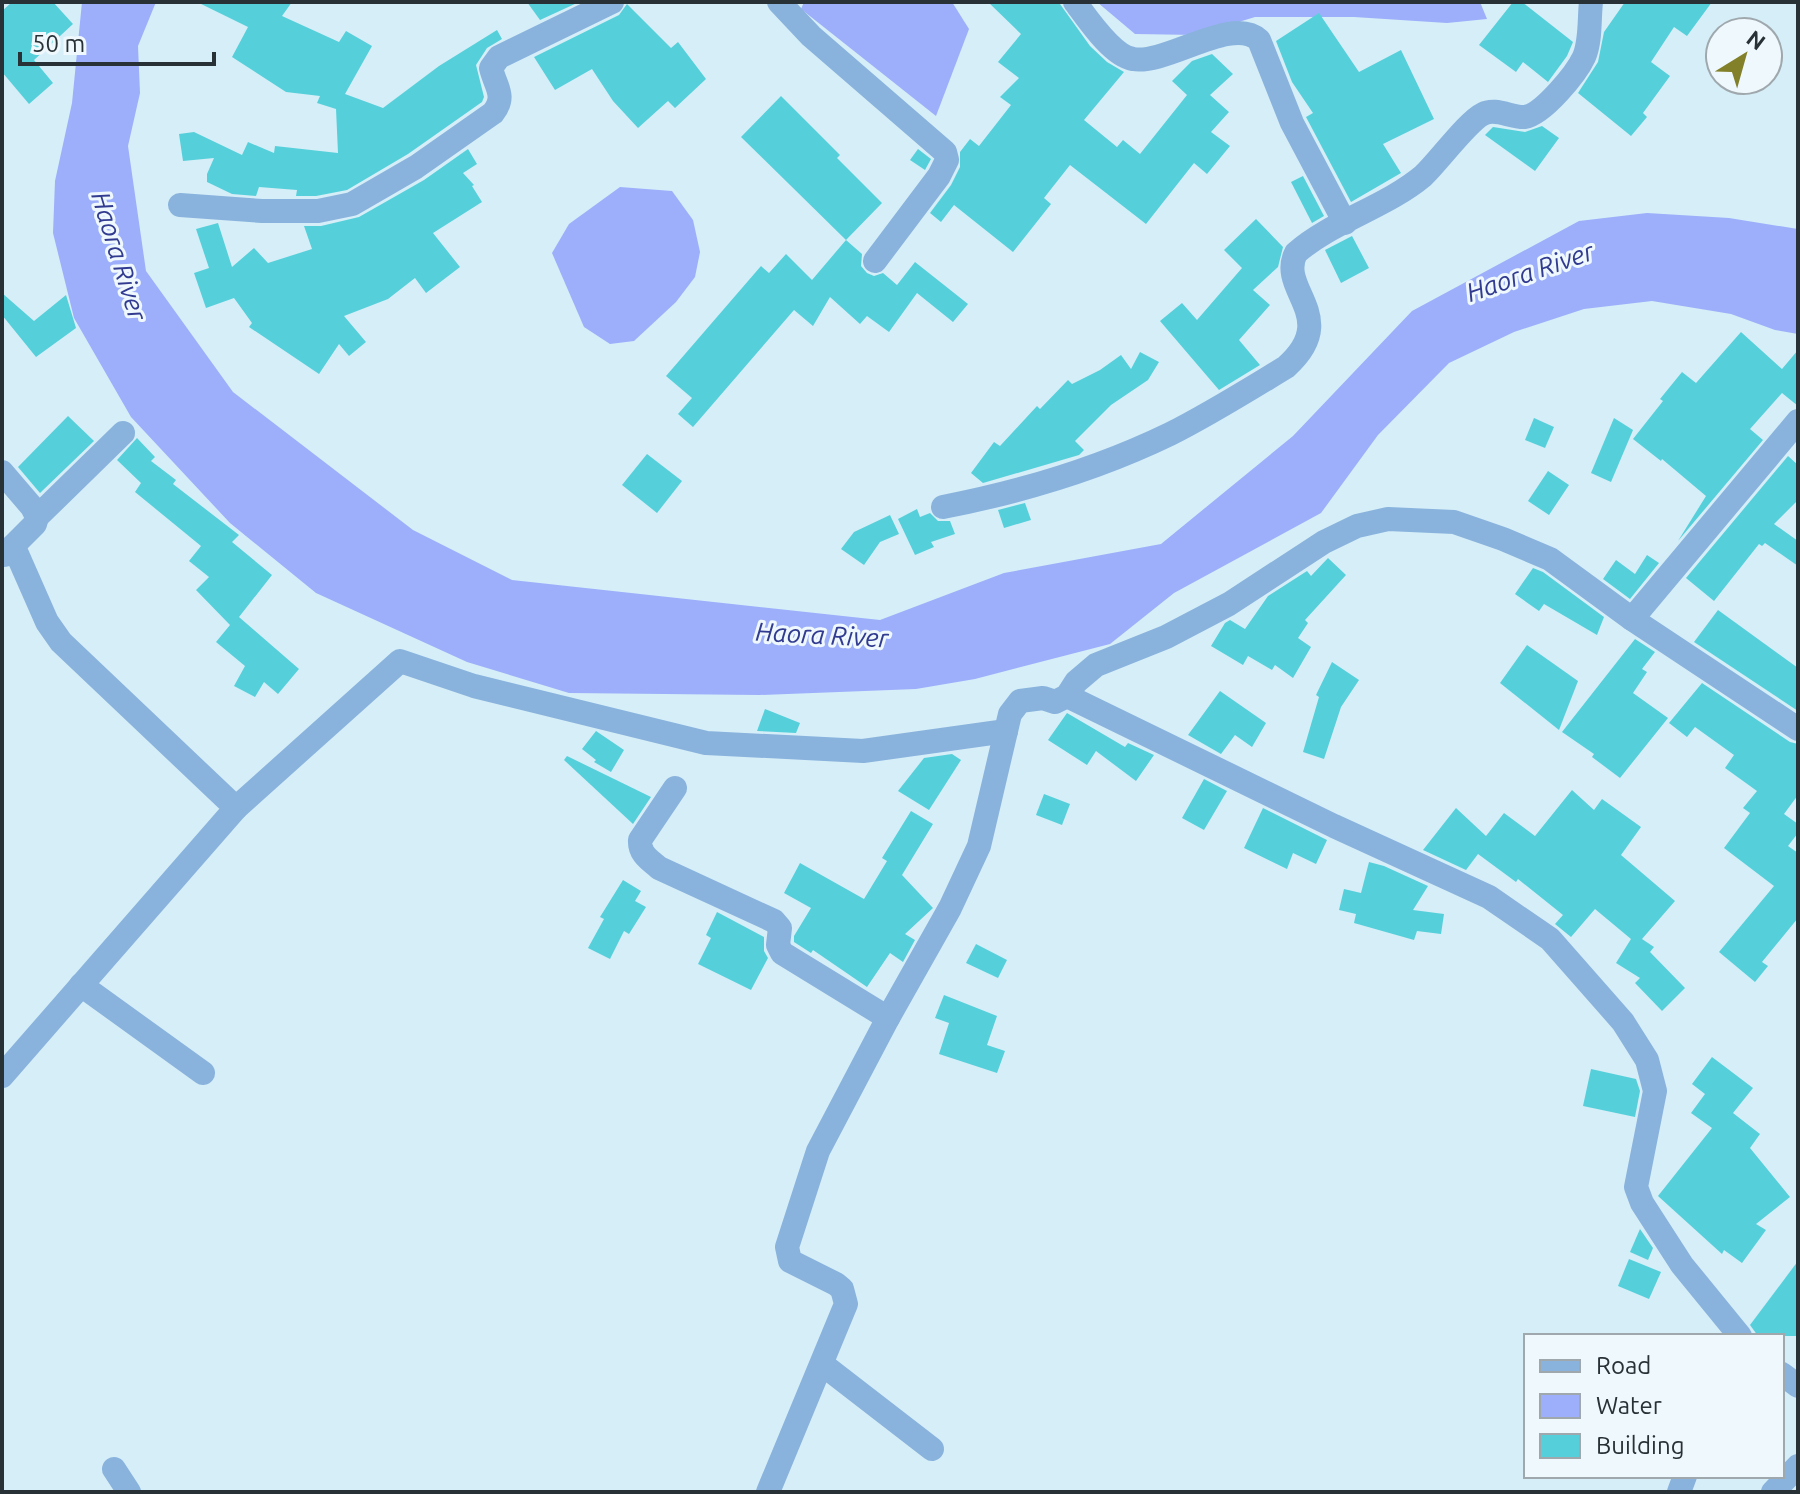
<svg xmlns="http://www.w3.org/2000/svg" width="1800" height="1494" font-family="Ubuntu,sans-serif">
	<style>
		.water { fill: #9daffa }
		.building { fill: #55d0da }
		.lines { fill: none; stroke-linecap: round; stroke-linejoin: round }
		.minor { stroke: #89b3dd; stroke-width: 24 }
		.labels { text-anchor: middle; stroke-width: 6; stroke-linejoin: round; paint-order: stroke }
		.water-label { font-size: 26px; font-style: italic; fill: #313b90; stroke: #eff8fd }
	</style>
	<rect width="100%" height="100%" fill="#d6eef8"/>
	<g class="water">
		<polygon points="82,2 156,2 138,46 140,93 128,146 146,271 233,392 413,530 512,580 880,620 1004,573 1161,544 1293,436 1412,311 1579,221 1647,213 1729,218 1798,229 1798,334 1775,330 1731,314 1652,301 1584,309 1514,332 1449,363 1378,435 1321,513 1174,593 1110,644 975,679 916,689 759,695 569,693 467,662 316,593 230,523 131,417 74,318 53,233 55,181 72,103"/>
		<polygon points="804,2 952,2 969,29 936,116 801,9"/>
		<polygon points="1097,2 1480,2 1487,19 1447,23 1354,17 1255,17 1196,35 1135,34"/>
		<polygon points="620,187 672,191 693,220 700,252 695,277 676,302 634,341 610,344 584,327 552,253 569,224"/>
	</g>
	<g class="building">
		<polygon points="12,2 53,2 73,24 34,60 53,83 29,104 2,72 2,11"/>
		<polygon points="197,2 292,2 282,16 339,42 346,31 372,46 345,94 383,108 439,66 497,30 502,39 487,48 476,65 484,97 482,102 408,154 347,190 316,196 296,196 297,190 259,187 256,196 232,194 207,182 207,174 214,158 183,161 179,134 194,132 242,155 248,142 274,153 275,146 338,153 336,109 317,103 320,96 286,92 232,57 248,27"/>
		<polygon points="527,2 576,2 577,3 540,20"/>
		<polygon points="988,2 1060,4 1090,46 1107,62 1124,72 1084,120 1117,147 1123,140 1140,154 1187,95 1172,81 1192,61 1212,54 1233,74 1210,95 1229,112 1211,132 1230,146 1207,174 1194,163 1146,224 1070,165 1044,198 1051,204 1013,252 954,205 941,222 930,213 951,185 960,167 960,152 970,139 979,146 1011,105 1000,97 1019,78 998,62 1021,34"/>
		<polygon points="1513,2 1522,2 1573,42 1567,56 1548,82 1523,62 1516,72 1479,45"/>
		<polygon points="1625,2 1712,2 1687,36 1674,27 1651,62 1670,76 1643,113 1647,117 1631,136 1578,93 1598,62 1604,32"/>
		<polygon points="627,4 671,48 678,42 706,79 675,108 668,101 638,128 613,101 592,69 555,90 534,57 619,15"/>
		<polygon points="1319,13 1359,72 1401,50 1434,119 1383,144 1401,173 1351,202 1306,117 1313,113 1292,82 1276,41"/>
		<polygon points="781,96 840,155 837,158 882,203 846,240 741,137"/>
		<polygon points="1542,126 1559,138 1535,171 1485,135 1493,127 1525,132"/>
		<polygon points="468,149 477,164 463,173 474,185 472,186 482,202 433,233 460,267 426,293 415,278 388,299 344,316 366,342 349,356 339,344 319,374 249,327 252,323 234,298 206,308 194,273 209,268 196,229 218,223 232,267 254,248 268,263 312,249 304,226 321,226 359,217 424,180"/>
		<polygon points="918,149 931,159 925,170 910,160"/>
		<polygon points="1303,176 1324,216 1312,223 1291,182"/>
		<polygon points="1256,219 1283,247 1278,267 1253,290 1270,305 1239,340 1260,365 1219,390 1160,321 1182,303 1197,320 1242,268 1224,250"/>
		<polygon points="1352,236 1369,268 1341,283 1325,250"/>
		<polygon points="846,240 862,254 861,266 867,273 874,276 883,273 897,285 915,262 968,304 953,322 917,293 889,332 867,316 860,324 830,297 813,326 794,310 693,427 678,414 692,398 666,376 761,266 769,273 786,254 812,280"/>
		<polygon points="2,293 34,321 66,295 76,328 36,357 2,315"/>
		<polygon points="1741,332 1782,369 1798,350 1798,406 1782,393 1750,429 1763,440 1678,541 1706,496 1662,459 1661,461 1633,439 1663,401 1660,399 1682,372 1696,383"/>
		<polygon points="1140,352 1159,362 1148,380 1111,405 1075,441 1084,450 1079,455 983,483 971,473 994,442 1000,446 1037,406 1040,409 1068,380 1072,384 1100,370 1121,355 1131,369"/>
		<polygon points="68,416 94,441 40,493 18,467"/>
		<polygon points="1534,418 1554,427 1545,448 1525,440"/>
		<polygon points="1614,418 1633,430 1611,482 1591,473"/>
		<polygon points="137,438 155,457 151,461 176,480 173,484 239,535 232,542 272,575 239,617 299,669 278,694 264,682 255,697 234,686 245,666 216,642 230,625 196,590 209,577 189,561 201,546 135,492 141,483 117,460"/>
		<polygon points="647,454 682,481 657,513 622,485"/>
		<polygon points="1788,456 1798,465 1798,500 1774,524 1798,541 1798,566 1765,543 1762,546 1759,544 1714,601 1686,578"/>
		<polygon points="1548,471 1569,485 1549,515 1528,501"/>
		<polygon points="1025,503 1031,520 1004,528 998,510"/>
		<polygon points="917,509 920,517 930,513 938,521 950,521 955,534 931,542 934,547 915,555 898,519"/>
		<polygon points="890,515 899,534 880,542 864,565 841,549 854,532"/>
		<polygon points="1647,555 1659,563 1630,599 1603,579 1616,560 1635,574"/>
		<polygon points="1328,558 1346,575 1305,620 1308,623 1298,638 1311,647 1293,678 1275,665 1272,670 1248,656 1243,665 1211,646 1225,623 1230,620 1245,629 1268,596 1307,571 1311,576"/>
		<polygon points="1533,568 1543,572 1604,617 1597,635 1544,604 1539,611 1515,594"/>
		<polygon points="1718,610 1798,668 1798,711 1694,642"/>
		<polygon points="1635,639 1655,652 1642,669 1647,672 1633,693 1668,718 1620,778 1592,757 1594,754 1562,732"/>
		<polygon points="1527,645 1578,681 1559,730 1500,683"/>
		<polygon points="1332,662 1359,680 1341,707 1324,759 1303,752 1319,697 1316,695"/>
		<polygon points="1702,683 1790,742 1798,744 1798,795 1784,814 1798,824 1798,833 1788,846 1798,853 1798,918 1762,962 1768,966 1755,982 1719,952 1774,886 1724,848 1750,813 1743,808 1757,791 1725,768 1734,755 1695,727 1687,737 1669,723"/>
		<polygon points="1220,691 1266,723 1252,747 1235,735 1221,754 1188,735"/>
		<polygon points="765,709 800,723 796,733 757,731"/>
		<polygon points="1067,713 1125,747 1128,743 1154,755 1136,781 1096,751 1087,765 1048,740"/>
		<polygon points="596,731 624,750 611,772 594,762 596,760 582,749"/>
		<polygon points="952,754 961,760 929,810 898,791 924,758"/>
		<polygon points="567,756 651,797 633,824 564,760"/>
		<polygon points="1204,779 1227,791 1204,830 1182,818"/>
		<polygon points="1572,790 1594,810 1602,799 1641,827 1621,855 1675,901 1642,939 1654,947 1650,952 1685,988 1662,1011 1635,983 1640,978 1616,963 1631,939 1595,909 1571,937 1555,924 1563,915 1518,879 1516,882 1478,854 1466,870 1423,850 1456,808 1486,836 1504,813 1535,836"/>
		<polygon points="1044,794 1070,804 1062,825 1036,815"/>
		<polygon points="1263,808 1327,840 1316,864 1293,853 1287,869 1244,848"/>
		<polygon points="911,811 933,824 902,875 933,908 905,934 915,940 903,962 890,953 867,987 813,950 811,953 794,942 794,936 811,908 784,893 800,863 864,899 887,861 882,858"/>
		<polygon points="1369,862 1384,866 1428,886 1413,910 1444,914 1441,934 1417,931 1414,940 1354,923 1356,914 1339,910 1344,889 1361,893"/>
		<polygon points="623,880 641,891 635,901 646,907 629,934 624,931 610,959 588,948 604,919 600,917"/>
		<polygon points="717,912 764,937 764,951 768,958 751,990 698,964 711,938 706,935"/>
		<polygon points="976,944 1007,960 998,978 966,963"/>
		<polygon points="944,995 997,1016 987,1045 1005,1051 997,1073 939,1054 949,1023 935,1018"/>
		<polygon points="1712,1057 1753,1088 1733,1113 1760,1134 1750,1148 1790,1197 1756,1224 1766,1230 1742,1263 1724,1250 1722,1254 1658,1196 1712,1128 1691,1113 1705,1094 1692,1084"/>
		<polygon points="1591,1069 1636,1079 1640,1091 1635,1117 1583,1106"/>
		<polygon points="1640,1229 1653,1248 1648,1260 1630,1252"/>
		<polygon points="1629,1259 1661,1272 1649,1299 1618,1286"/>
		<polygon points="1798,1261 1798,1336 1758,1336 1750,1325"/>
	</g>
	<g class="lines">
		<g class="minor">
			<polyline points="779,2 811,36 945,152 947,160 939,176 875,261"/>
			<path d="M1075,2C1087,18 1112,56 1133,59C1167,65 1232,15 1259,40L1292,123L1345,223"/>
			<path d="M180,205L262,211H318L352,204L416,167L493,113C507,96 495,86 491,68L499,57L612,2"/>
			<polyline points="2,472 32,507 37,517 35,524 4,555"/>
			<path d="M943,507C1020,492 1100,468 1170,434C1210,414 1248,390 1286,367C1342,317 1277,290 1296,253C1331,222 1386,207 1423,176C1438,162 1468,121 1483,114C1496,107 1511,118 1525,117C1543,114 1576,74 1584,57C1591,41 1589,19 1591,2"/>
			<polyline points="37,517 123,433"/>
			<polyline points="1632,619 1798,421"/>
			<polyline points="1067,696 1334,826 1489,897 1550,939 1623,1022 1647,1060 1655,1091 1636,1187 1642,1203 1682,1265 1740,1336"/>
			<path d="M675,788L640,840C639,854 650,860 659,868L774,921L780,928L778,945L782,953L888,1018"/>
			<polyline points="236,808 400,661 474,686 706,743 863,751 1006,731"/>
			<polyline points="81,985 203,1073"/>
			<polyline points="2,1076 236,808 61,642 47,622 14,547"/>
			<polyline points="822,1364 932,1449"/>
			<polyline points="1782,1374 1798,1386"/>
			<polyline points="114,1469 129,1492"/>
			<polyline points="768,1492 846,1304 842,1289 836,1284 790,1261 787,1247 818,1151 888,1018 950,908 979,846 1010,714 1020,701 1043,698 1055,702 1067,696 1076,682 1096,665 1166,637 1229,604 1324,542 1357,526 1388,519 1454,522 1503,539 1550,559 1632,619 1798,729"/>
			<polyline points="1679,1492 1685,1476"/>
			<polyline points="1773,1492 1798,1466"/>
		</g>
	</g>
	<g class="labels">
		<g class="water-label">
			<text transform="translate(119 256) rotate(73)" y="9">Haora River</text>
			<text transform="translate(1530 272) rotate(-19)" y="9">Haora River</text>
			<text transform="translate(822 635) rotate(3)" y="9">Haora River</text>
		</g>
	</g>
	<rect width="1800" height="1494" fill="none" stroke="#283135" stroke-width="8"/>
	<rect x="1524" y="1334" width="260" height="144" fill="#eff8fd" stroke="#9fa8ad" stroke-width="2"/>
	<rect x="1540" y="1360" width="40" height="12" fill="#89b3dd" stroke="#9fa8ad" stroke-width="2"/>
	<text x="1596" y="1374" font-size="24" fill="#283135">Road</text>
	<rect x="1540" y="1394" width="40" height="24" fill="#9daffa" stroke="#9fa8ad" stroke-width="2"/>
	<text x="1596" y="1414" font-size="24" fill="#283135">Water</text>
	<rect x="1540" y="1434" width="40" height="24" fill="#55d0da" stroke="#9fa8ad" stroke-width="2"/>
	<text x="1596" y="1454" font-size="24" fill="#283135">Building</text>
	<g transform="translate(1744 56) rotate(37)"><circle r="38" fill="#eff8fd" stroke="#9fa8ad" stroke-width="2"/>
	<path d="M0-6L14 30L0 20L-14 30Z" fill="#828028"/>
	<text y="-12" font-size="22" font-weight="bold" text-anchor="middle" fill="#283135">N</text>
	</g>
	<path d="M20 52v12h194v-12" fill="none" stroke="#283135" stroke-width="4"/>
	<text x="32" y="52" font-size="24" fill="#283135" stroke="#eff8fd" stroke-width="6" paint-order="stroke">50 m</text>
</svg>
